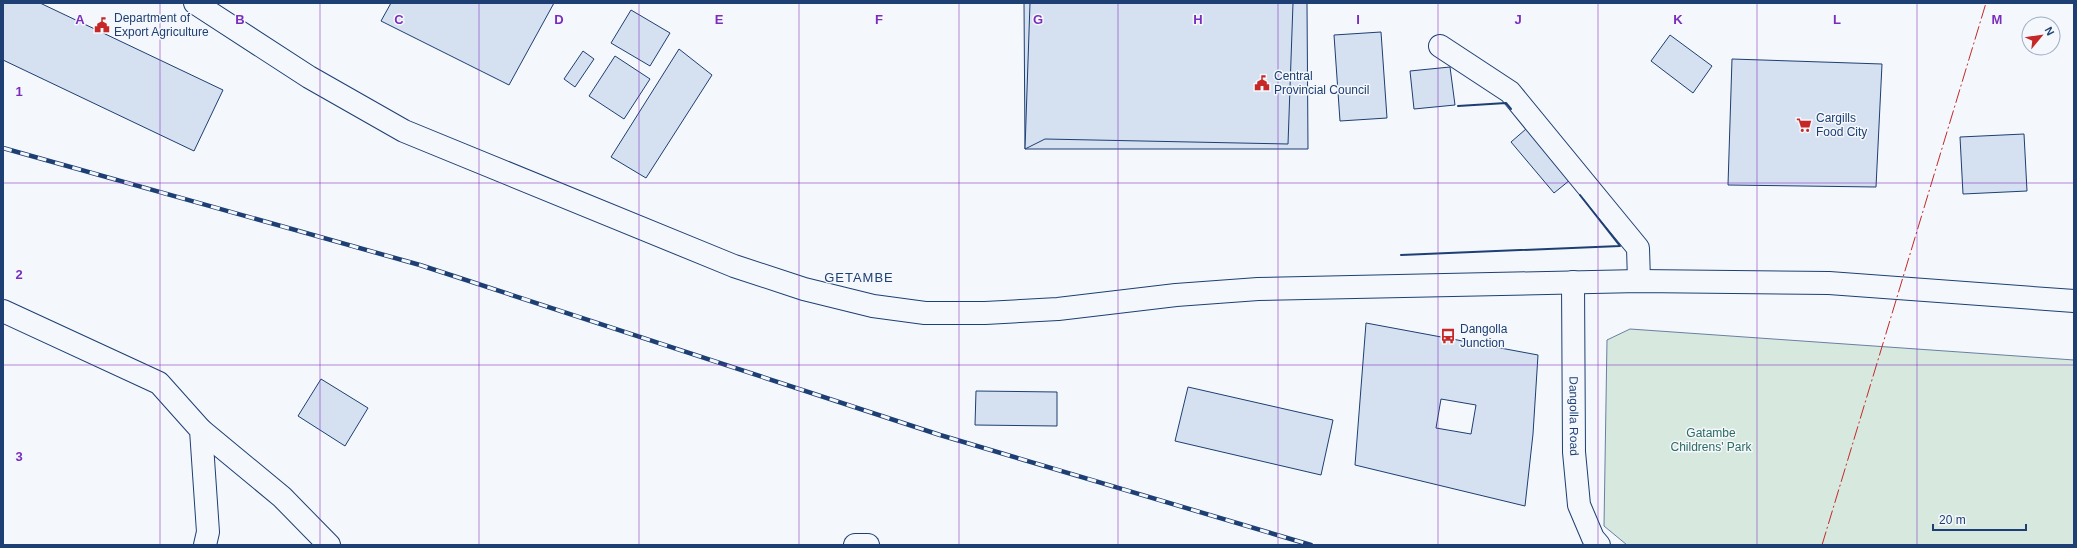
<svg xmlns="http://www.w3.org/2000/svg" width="2077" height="548" font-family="Helvetica,sans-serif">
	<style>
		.green { fill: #d7e8df; stroke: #687fa3 }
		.building { fill: #d5e0f0; stroke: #1d3f73; fill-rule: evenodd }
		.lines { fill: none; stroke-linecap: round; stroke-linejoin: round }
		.minor-casing { stroke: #1d3f73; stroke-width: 24 }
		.highway-casing { stroke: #1d3f73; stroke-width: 24 }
		.minor { stroke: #f4f7fb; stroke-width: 22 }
		.highway { stroke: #f4f7fb; stroke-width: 22 }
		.rail-casing { stroke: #1d3f73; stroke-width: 4.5 }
		.rail { stroke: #f4f7fb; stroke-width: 3; stroke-dasharray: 9; stroke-linecap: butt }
		.wall { stroke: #1d3f73; stroke-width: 2 }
		.power { stroke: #c62828; stroke-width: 1; stroke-dasharray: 14 3 2 3; stroke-linecap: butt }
		.grid { fill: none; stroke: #7b2cbf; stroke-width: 1; stroke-opacity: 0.55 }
		.labels { text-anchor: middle; stroke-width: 3; stroke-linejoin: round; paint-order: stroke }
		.poi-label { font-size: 12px; fill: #1d3f73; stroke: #f4f7fb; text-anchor: start }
		.street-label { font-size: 12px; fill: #1d3f73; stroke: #f4f7fb }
		.park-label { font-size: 12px; fill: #2c6c60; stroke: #f4f7fb }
		.neighbourhood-label { font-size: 13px; letter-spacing: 1px; fill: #1d3f73; stroke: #f4f7fb }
		.grid-label { font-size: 13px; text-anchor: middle; font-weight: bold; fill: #7b2cbf; stroke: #f4f7fb; stroke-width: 3; stroke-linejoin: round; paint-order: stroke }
	</style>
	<rect width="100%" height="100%" fill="#f4f7fb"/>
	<polygon class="green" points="1630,329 2074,360 2074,545 1627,545 1604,526 1607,340"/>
	<g class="building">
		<polygon points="3,3 40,3 223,90 194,151 3,60"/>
		<polygon points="391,3 554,3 509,85 381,21"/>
		<path d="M1024,3H1307L1308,149H1025ZM1097,58L1217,63L1216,109L1095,104Z"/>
		<polygon points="1030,3 1293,3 1288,144 1045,139 1025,149"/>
		<polygon points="631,10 670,33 650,66 611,43"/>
		<polygon points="1381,32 1387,118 1340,121 1334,35"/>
		<polygon points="1670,35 1712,66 1693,93 1651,61"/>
		<polygon points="679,49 712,75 646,178 611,157"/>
		<polygon points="583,51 594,59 575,87 564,79"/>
		<polygon points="615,56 650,79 624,119 589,96"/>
		<polygon points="1732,59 1882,64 1876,187 1728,185"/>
		<polygon points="1450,67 1455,105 1414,109 1410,71"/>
		<polygon points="1526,129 1570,180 1554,193 1511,142"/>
		<polygon points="2024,134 2027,191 1963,194 1960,137"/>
		<path d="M1366,323L1538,355L1533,434L1525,506L1355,465ZM1441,399L1476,405L1471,434L1436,428Z"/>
		<polygon points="321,379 368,408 345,446 298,416"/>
		<polygon points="1188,387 1333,420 1321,475 1175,441"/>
		<polygon points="976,391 1057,392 1057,426 975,425"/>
	</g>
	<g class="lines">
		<g class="minor-casing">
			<g id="minor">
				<polyline points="1440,46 1510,92 1638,248 1639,281"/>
				<path id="s1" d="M1573,282L1574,452L1579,505L1593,538L1599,545"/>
				<polyline points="3,311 159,383 201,430 208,532 205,545"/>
				<polyline points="201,430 282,497 329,545"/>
				<polyline points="855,545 868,545"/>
			</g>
		</g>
		<g class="highway-casing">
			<polyline id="highway" points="195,3 309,77 404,131 734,266 804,289 873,306 925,313 985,313 1058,309 1176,295 1258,289 1639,281 1829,283 2074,301"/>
		</g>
		<use href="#minor" class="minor"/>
		<use href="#highway" class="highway"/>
		<g class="rail-casing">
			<polyline id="rail" points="3,148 420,265 940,435 1311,545"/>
		</g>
		<use href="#rail" class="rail"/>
		<g class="wall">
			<polyline points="1458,106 1506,103 1511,109"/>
			<polyline points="1401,255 1620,246 1580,195"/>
		</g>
		<polyline class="power" points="1822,545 1986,3"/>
	</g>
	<path class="grid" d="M160,3V545M320,3V545M479,3V545M639,3V545M799,3V545M959,3V545M1118,3V545M1278,3V545M1438,3V545M1598,3V545M1757,3V545M1917,3V545M3,183H2074M3,365H2074"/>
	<defs>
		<g id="civic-bare" transform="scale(1.2)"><path d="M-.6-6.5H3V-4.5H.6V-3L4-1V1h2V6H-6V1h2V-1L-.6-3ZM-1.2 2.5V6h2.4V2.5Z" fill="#c62828" stroke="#f4f7fb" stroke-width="2.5" paint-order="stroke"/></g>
		<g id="supermarket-bare" transform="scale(1.2)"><path d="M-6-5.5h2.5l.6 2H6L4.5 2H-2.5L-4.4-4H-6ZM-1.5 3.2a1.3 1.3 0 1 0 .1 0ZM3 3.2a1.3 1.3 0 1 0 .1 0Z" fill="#c62828" stroke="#f4f7fb" stroke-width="2.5" paint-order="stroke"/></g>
		<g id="bus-bare" transform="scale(1.2)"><path d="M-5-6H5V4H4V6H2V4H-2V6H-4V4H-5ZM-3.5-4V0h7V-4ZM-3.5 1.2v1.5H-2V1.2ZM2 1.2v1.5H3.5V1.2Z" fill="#c62828" stroke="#f4f7fb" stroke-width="2.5" paint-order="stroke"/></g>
	</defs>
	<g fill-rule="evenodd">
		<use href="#civic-bare" x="102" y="25"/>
		<use href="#civic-bare" x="1262" y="83"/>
		<use href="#supermarket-bare" x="1804" y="125"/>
		<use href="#bus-bare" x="1448" y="336"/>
	</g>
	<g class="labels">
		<g class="poi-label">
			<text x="114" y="22">Department of<tspan x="114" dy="14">Export Agriculture</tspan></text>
			<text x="1274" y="80">Central<tspan x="1274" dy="14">Provincial Council</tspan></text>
			<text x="1816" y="122">Cargills<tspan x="1816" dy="14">Food City</tspan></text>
			<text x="1460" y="333">Dangolla<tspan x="1460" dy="14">Junction</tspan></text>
		</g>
		<g class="street-label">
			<text dy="4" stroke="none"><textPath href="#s1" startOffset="134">Dangolla Road</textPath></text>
		</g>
		<g class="park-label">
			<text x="1711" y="437">Gatambe<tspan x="1711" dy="14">Childrens' Park</tspan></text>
		</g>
		<g class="neighbourhood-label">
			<text x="859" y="282">GETAMBE</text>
		</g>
	</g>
	<g class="grid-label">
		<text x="80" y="24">A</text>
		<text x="240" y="24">B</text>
		<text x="399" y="24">C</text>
		<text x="559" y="24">D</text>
		<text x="719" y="24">E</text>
		<text x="879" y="24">F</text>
		<text x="1038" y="24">G</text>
		<text x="1198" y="24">H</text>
		<text x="1358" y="24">I</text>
		<text x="1518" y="24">J</text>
		<text x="1678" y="24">K</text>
		<text x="1837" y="24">L</text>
		<text x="1997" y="24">M</text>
		<text x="19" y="96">1</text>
		<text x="19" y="279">2</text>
		<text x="19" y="461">3</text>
	</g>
	<rect width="2077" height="548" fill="none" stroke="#1d3f73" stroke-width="8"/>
	<g transform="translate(2041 36) rotate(61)"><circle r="19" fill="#f4f7fb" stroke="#9eadc5"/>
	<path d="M0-3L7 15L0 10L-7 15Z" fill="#c62828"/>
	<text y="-6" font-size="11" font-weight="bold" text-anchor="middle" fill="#1d3f73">N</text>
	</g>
	<path d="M1933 524v6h93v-6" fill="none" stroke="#1d3f73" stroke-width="2"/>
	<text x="1939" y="524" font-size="12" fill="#1d3f73" stroke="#f4f7fb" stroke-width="3" paint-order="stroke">20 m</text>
</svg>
